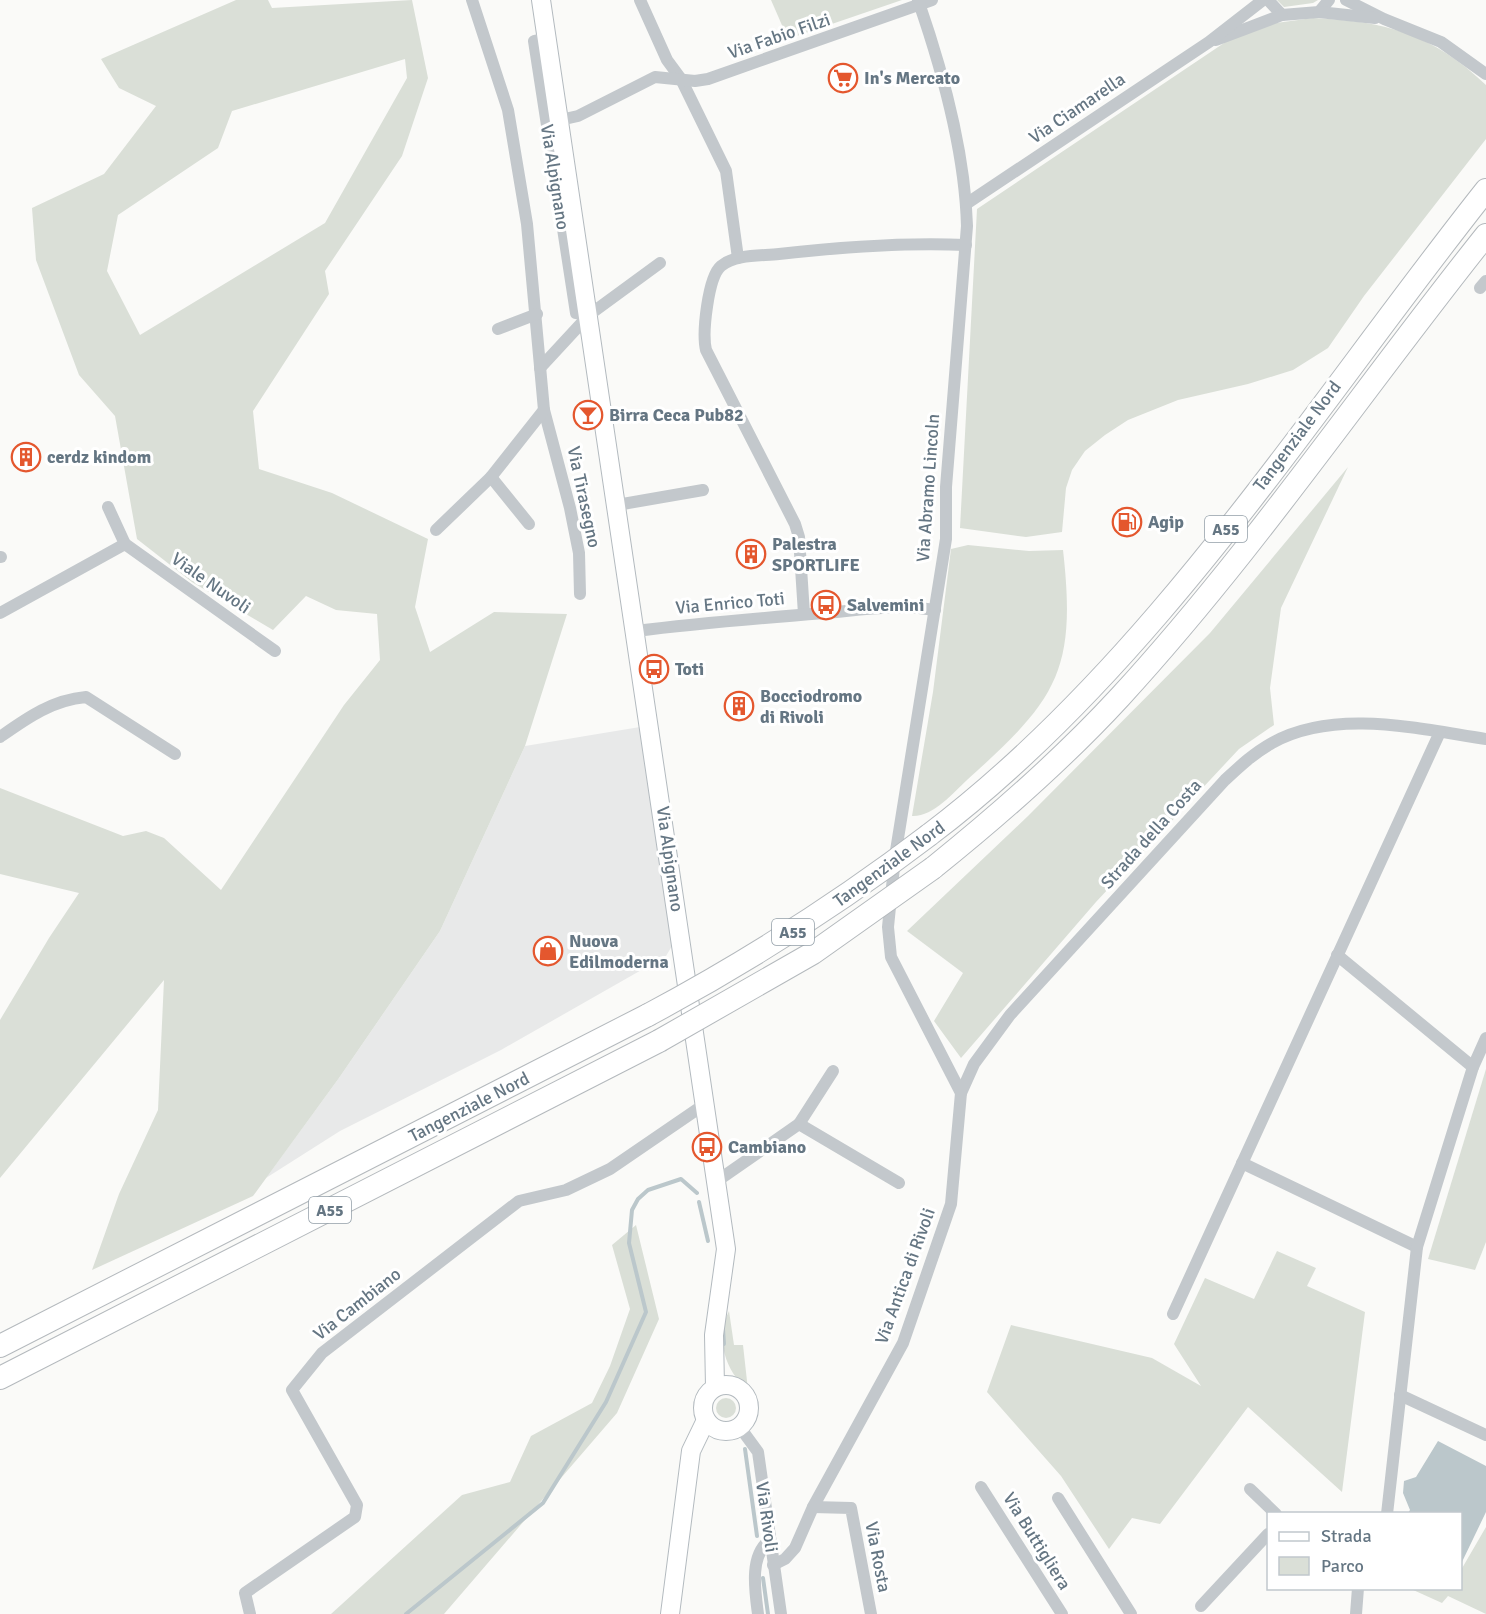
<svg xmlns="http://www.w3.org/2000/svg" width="1486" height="1614" font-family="Signika,sans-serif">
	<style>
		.built { fill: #e8e9e9 }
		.green { fill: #dadfd7; fill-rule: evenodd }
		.water { fill: #bbc7cb }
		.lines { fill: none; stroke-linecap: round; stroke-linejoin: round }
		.stream { stroke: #bbc7cb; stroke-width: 4 }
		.secondary-casing { stroke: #b3babf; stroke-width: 20 }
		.highway-casing { stroke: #b4b9bd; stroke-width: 24 }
		.street { stroke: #c3c8cc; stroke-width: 12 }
		.secondary { stroke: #fff; stroke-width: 18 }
		.highway { stroke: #fff; stroke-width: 22 }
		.highway-bridge-casing { stroke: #b4b9bd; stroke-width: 24; stroke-linecap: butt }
		.highway-bridge { stroke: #fff; stroke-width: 22 }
		.labels { text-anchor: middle; stroke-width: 6; stroke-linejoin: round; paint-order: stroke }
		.shield { fill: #fff; stroke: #939fa8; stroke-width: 1.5 }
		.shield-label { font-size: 16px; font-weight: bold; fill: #657683 }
		.street-label { font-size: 18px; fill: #657683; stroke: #fff }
		.poi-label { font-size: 18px; font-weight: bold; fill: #657683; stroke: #fff; text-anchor: start }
	</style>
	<rect width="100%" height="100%" fill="#fafaf8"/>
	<polygon class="built" points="640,727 672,946 666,956 501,1050 340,1131 266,1178 339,1078 440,931 525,746"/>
	<g class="green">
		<path d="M236,0H268L272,8L412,0L428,78L402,156L325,271L329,294L253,411L259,469L332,493L428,539L415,607L430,652L494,612L567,614L525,746L440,931L339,1078L253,1196L92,1270L119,1194L158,1110L164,980L0,1178V1020L49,938L79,893L0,874V788L123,836L146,831L164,838L221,890L344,705L380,660L377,614L336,610L306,596L273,630L192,582L137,539L115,416L79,375L36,260L32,208L104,174L156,106L119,88L101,59ZM405,59L407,78L325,223L140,335L107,271L118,215L218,148L232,111Z"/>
		<polygon points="771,0 902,0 788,39"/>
		<polygon points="1277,0 1318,0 1313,3 1284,7"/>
		<path d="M1313,18C1385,21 1433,34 1486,85V139L1364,296L1328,348L1293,370L1248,384L1178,400L1128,420L1105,435L1085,451L1072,470L1066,488L1062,532L1026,537L960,528L977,209L1227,41L1276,23Z"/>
		<polygon points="1348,467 1281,608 1270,688 1274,725 1239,749 1096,902 961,1058 934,1021 963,973 907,931 1028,816 1210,633"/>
		<path d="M968,545L1029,551L1063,550C1077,672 1056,700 967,780C953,793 933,817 912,816L933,692L951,549Z"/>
		<polygon points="1486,1069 1486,1242 1475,1270 1428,1259"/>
		<polygon points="636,1225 659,1319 617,1413 444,1614 331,1614 462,1495 510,1482 531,1436 592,1403 610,1366 630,1309 612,1245"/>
		<polygon points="1277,1251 1316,1268 1307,1286 1365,1312 1342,1492 1248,1407 1160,1524 1132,1518 1109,1549 1061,1476 987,1392 1011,1325 1152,1358 1201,1386 1174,1344 1205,1278 1254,1299"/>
		<path d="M729,1311L734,1345H743L748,1390C725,1371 715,1338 729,1311Z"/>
		<circle cx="726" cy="1408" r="10"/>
		<polygon points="1486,1527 1486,1614 1448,1596 1442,1603 1411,1589 1460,1588 1461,1570"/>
	</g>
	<polygon class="water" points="1438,1441 1486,1466 1486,1512 1461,1564 1460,1514 1408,1513 1410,1510 1403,1493 1404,1481 1416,1477"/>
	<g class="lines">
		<g class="stream">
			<polyline points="699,1202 708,1241"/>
			<polyline points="723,1329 724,1344"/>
			<polyline points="745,1449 757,1536"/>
			<polyline points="763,1578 768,1614"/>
			<polyline points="406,1614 543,1503 606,1402 646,1312 629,1243 632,1210 638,1199 648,1190 681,1179 697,1193"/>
		</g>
		<g class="secondary-casing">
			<g id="secondary">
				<polyline points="541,0 726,1249 714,1335 715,1387"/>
				<circle cx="726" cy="1408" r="23"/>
				<polyline points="670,1614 691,1451 706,1420"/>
			</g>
		</g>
		<g class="highway-casing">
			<g id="highway">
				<path d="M929,835C1153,666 1313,408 1486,190"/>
				<path d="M933,868C999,815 1062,760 1120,697C1253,552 1363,389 1486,235"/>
				<polyline points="0,1346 648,1015"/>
				<polyline points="0,1378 659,1041"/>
			</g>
		</g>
		<g class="street">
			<polyline points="472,0 508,110 527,224 544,410 570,508 579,553 580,594"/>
			<polyline points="640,0 667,60 681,79 726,171 738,258"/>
			<polyline points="1268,0 1282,15 1319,12 1329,0"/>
			<polyline points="1346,0 1384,19 1441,42 1486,74"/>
			<polyline points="1319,12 1375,18"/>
			<polyline points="547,38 534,41 576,313 589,315"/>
			<polyline points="1216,40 1282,15"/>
			<polyline points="560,120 578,116 655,77 695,81 708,79 932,0"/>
			<polyline points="966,204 1209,42 1263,0"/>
			<polyline points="1480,288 1486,281"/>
			<polyline points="498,329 537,314"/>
			<polyline points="540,368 589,315 660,263"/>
			<polyline points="491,477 529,524"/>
			<polyline points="617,505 703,490"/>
			<polyline points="108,507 125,544"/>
			<polyline points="436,530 491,477 544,410"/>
			<polyline points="0,557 1,557"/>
			<polyline points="0,613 125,544 275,651"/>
			<path d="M804,614L799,537L795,524L706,350C702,333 708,277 721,266C735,254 761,256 779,254C841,247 903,242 966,245"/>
			<path d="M636,631C699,623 761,618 825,613C861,610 899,604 935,610"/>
			<path d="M0,737C27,718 52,700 86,697L175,754"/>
			<polyline points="1337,955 1473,1067"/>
			<path d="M961,1093L974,1064L1010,1015L1225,780C1240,766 1254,753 1272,743C1335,708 1419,729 1486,739"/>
			<polyline points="799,1124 833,1071"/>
			<polyline points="1242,1163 1417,1247"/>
			<polyline points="717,1181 799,1124 899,1183"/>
			<polyline points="1173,1314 1440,732"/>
			<polyline points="1400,1395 1486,1435"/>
			<polyline points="739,1426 758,1452 781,1614"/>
			<polyline points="981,1487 1062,1614"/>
			<polyline points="1250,1489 1276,1514"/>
			<polyline points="1058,1498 1131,1614"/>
			<polyline points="813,1507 851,1508 871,1614"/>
			<polyline points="1387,1514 1417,1247 1473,1067 1486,1038"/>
			<path d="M773,1565L785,1559L795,1548L813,1507L903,1343L951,1204L961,1093L891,957L888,927L895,857L946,539V487L967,226C965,154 942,69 918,0"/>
			<polyline points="1201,1606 1268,1534"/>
			<polyline points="250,1614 245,1593 355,1517 357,1505 292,1390 322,1353 519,1201 566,1190 610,1169 705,1104"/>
			<path d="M758,1614C755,1591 749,1555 770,1540"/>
			<polyline points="1356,1614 1358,1588"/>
		</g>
		<use href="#secondary" class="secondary"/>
		<use href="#highway" class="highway"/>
		<g class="highway-bridge-casing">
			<g id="highway-bridge">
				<path d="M648,1015C747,962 840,903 929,835"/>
				<polyline points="659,1041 813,953 933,868"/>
			</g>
		</g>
		<use href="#highway-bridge" class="highway-bridge"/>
	</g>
	<defs>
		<g id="supermarket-ring" transform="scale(1.5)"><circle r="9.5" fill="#fff" stroke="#e4572e" stroke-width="1.5"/><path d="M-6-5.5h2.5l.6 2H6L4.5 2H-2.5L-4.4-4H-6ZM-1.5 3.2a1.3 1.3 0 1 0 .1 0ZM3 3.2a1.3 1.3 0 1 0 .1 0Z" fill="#e4572e"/></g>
		<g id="bar-ring" transform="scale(1.5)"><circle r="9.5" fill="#fff" stroke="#e4572e" stroke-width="1.5"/><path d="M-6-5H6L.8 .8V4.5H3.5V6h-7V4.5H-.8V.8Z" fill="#e4572e"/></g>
		<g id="building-ring" transform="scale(1.5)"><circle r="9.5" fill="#fff" stroke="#e4572e" stroke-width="1.5"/><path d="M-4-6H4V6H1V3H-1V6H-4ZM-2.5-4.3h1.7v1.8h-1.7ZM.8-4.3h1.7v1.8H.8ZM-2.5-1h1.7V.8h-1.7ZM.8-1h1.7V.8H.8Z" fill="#e4572e"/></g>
		<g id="fuel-ring" transform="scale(1.5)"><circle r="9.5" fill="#fff" stroke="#e4572e" stroke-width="1.5"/><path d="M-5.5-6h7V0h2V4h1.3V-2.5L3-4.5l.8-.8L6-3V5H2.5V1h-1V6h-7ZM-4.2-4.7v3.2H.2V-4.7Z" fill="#e4572e"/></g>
		<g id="bus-ring" transform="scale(1.5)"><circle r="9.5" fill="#fff" stroke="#e4572e" stroke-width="1.5"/><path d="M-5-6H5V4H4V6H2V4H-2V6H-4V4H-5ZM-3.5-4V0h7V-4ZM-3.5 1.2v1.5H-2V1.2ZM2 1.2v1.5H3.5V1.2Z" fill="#e4572e"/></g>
		<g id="shop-ring" transform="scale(1.5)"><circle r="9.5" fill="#fff" stroke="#e4572e" stroke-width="1.5"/><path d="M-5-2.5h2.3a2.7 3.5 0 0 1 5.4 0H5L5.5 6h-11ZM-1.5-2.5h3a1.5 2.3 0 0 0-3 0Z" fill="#e4572e"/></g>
	</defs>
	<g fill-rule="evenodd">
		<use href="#supermarket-ring" x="843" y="78"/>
		<use href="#bar-ring" x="588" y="415"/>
		<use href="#building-ring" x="26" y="457"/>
		<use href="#fuel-ring" x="1127" y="522"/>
		<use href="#building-ring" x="751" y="554"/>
		<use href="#bus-ring" x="826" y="605"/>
		<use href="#bus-ring" x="654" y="669"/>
		<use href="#building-ring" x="739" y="706"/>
		<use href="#shop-ring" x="548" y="951"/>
		<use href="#bus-ring" x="707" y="1147"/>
	</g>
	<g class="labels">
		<g class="shield">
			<rect x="1205" y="516" width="42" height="26" rx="4.5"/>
			<rect x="772" y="919" width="42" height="26" rx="4.5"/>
			<rect x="309" y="1197" width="42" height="26" rx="4.5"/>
		</g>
		<g class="shield-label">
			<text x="1226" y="535">A55</text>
			<text x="793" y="938">A55</text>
			<text x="330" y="1216">A55</text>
		</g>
		<g class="street-label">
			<text transform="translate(779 36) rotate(-19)" y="6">Via Fabio Filzi</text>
			<text transform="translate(1077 108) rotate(-34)" y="6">Via Ciamarella</text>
			<text transform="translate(555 177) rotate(81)" y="6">Via Alpignano</text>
			<text transform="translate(1297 436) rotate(-53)" y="6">Tangenziale Nord</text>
			<text transform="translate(928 488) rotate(-86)" y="6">Via Abramo Lincoln</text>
			<text transform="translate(584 497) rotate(78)" y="6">Via Tirasegno</text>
			<text transform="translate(211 583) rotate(35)" y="6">Viale Nuvoli</text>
			<text transform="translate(730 603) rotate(-5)" y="6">Via Enrico Toti</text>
			<text transform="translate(1151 834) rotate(-48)" y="6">Strada della Costa</text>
			<text transform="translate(670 859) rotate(82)" y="6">Via Alpignano</text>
			<text transform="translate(889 864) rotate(-36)" y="6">Tangenziale Nord</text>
			<text transform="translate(469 1107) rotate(-27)" y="6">Tangenziale Nord</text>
			<text transform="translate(905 1276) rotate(-70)" y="6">Via Antica di Rivoli</text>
			<text transform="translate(357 1304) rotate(-38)" y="6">Via Cambiano</text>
			<text transform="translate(767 1517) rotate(82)" y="6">Via Rivoli</text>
			<text transform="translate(1037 1541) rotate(58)" y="6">Via Buttigliera</text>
			<text transform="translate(878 1557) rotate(79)" y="6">Via Rosta</text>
		</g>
		<g class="poi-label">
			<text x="864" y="84">In's Mercato</text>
			<text x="609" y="421">Birra Ceca Pub82</text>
			<text x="47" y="463">cerdz kindom</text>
			<text x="1148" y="528">Agip</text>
			<text x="772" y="550">Palestra<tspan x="772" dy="21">SPORTLIFE</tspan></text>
			<text x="847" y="611">Salvemini</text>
			<text x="675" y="675">Toti</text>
			<text x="760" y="702">Bocciodromo<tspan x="760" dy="21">di Rivoli</tspan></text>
			<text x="569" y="947">Nuova<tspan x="569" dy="21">Edilmoderna</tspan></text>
			<text x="728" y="1153">Cambiano</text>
		</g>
	</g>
	<rect x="1267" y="1512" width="195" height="78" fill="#ffffff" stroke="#c1c8cd" stroke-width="1.5"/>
	<rect x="1279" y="1532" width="30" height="9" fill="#ffffff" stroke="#c1c8cd" stroke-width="1.5"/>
	<text x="1321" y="1542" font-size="18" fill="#657683">Strada</text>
	<rect x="1279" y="1557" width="30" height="18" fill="#dadfd7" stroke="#c1c8cd" stroke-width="1.5"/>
	<text x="1321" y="1572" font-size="18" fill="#657683">Parco</text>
</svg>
